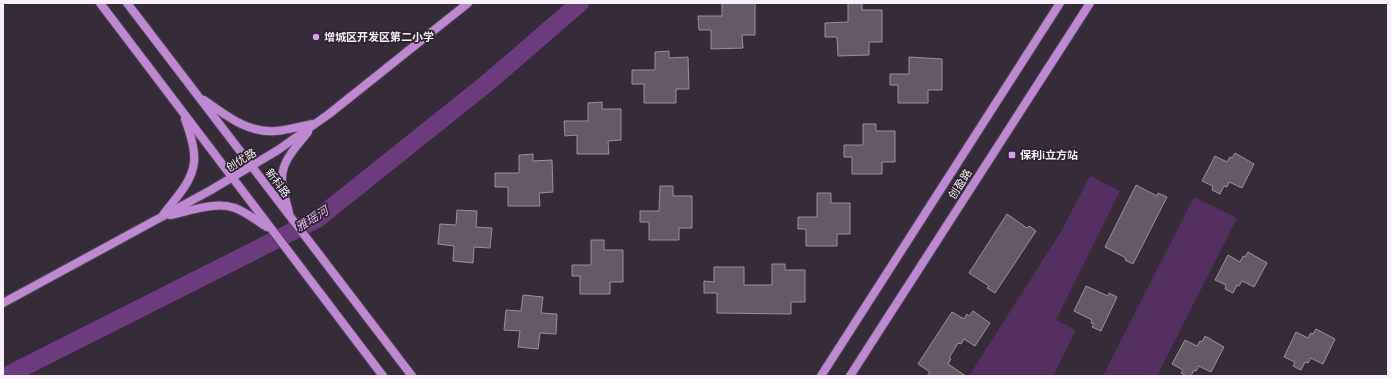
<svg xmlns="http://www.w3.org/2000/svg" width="1391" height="379" font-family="Manrope,'Noto Sans SC',sans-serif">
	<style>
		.green { fill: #533060 }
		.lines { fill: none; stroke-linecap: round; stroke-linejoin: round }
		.river { stroke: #6c3b7e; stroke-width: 18 }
		.building { fill: #635967; stroke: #9b8f9f }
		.secondary-casing { stroke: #514754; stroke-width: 10 }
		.secondary { stroke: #be88d3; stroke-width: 8 }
		.poi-dot { fill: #dc99f5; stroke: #2c232f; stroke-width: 1.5 }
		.labels { text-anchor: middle; stroke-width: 3.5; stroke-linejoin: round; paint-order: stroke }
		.poi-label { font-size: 11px; font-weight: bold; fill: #f6f0f8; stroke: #2c232f; text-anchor: start }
		.street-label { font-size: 11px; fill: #f6f0f8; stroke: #2c232f }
		.water-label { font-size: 12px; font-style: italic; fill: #e5bcf5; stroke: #2c232f }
	</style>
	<rect width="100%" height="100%" fill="#362c39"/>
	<g class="green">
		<polygon points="1090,176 1120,191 1056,320 1076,330 1053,376 969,376 1062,230"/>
		<polygon points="1194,197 1237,218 1157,376 1103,376"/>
	</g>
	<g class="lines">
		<polyline class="river" points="6,376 317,219 486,84 580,3"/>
	</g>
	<g class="building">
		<polygon points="722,3 755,3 755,35 742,35 743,48 711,49 711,30 699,30 698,16 722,16"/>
		<polygon points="848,3 862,3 862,10 882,10 882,42 869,42 869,55 838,56 837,37 825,37 825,23 848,22"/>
		<polygon points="669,51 669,58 688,57 689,89 676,89 676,103 644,103 644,84 632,84 632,70 655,70 655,52"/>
		<polygon points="909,57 942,59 942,90 928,90 928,103 898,103 898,85 890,85 890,74 909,74"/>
		<polygon points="602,102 602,109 621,109 621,140 608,141 609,154 577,154 577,135 565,136 564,121 588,121 588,103"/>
		<polygon points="863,124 876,124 876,131 895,131 895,162 882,162 882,174 852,174 852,157 844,157 844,145 863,145"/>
		<polygon points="1235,153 1254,164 1242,188 1229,182 1227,187 1224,186 1220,194 1212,190 1213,186 1202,181 1215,156 1227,162 1230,157 1232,158"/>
		<polygon points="533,154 533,161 552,160 553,192 539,193 540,206 508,206 508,187 495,187 495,173 519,173 519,155"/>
		<polygon points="1136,185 1157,196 1158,193 1167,197 1133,264 1125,260 1126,258 1105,247"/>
		<polygon points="660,186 673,186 673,196 692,196 692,228 679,228 679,240 649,240 649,222 640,222 640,211 659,211"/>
		<polygon points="817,193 831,193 831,203 850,203 850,234 837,234 837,246 806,246 806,229 798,229 798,217 817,217"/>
		<polygon points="457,210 477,211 476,227 492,228 490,248 474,247 473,263 453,261 454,246 438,244 440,224 456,225"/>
		<polygon points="1007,214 1027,228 1029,226 1036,231 995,293 987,288 989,286 969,273"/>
		<polygon points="591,240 604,240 604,250 623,250 623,282 610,282 610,294 580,294 580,276 572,276 572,265 591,265"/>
		<polygon points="1248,252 1267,263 1254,287 1242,281 1239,286 1237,285 1233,293 1225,289 1226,285 1215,280 1228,255 1240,262 1243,256 1245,257"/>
		<polygon points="772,264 785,264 785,270 805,270 805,302 791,302 791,314 717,313 717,293 704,293 704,281 714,282 714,267 744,267 744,285 772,285"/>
		<polygon points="1086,286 1108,296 1109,293 1117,297 1101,331 1092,327 1094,324 1091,323 1092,320 1074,311"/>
		<polygon points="523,295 543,297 541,313 557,314 556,334 540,333 538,349 518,347 520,331 504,330 506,310 521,311"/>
		<polygon points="973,311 990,323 975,346 964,339 961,344 958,343 949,358 951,359 948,364 966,376 927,376 930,372 918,364 952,312 964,319 967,314 969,316"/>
		<polygon points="1316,329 1335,339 1323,364 1311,358 1308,363 1305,362 1301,370 1293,366 1295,362 1284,357 1296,332 1308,338 1311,333 1313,334"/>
		<polygon points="1205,336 1224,347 1211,372 1199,366 1196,371 1194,370 1191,376 1186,376 1181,373 1183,370 1172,364 1185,340 1197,346 1200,341 1202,342"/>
	</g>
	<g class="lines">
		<g class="secondary-casing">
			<g id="secondary">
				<polyline points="100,3 383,376"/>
				<polyline points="127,3 412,376"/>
				<path d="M204,100C227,116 247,133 276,131C289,130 301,126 313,124"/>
				<path d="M289,213C287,203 282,191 282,180C281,161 297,146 308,132"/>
				<path d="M163,215C177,196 197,178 194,153C193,141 189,130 185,119"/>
				<path d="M170,215C190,211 215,201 235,208C246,212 257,221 267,227"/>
				<polyline points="3,303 211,190 278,150 329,114 468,3"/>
				<polyline points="821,376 1060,3"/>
				<polyline points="850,376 1090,3"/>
			</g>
		</g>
		<use href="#secondary" class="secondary"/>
	</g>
	<g class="poi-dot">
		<circle cx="316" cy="37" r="4"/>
		<rect x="1008" y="151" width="8" height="8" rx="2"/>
	</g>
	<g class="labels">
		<g class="poi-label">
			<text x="324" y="41">增城区开发区第二小学</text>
			<text x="1020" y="159">保利i立方站</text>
		</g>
		<g class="street-label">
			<text transform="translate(241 160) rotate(-31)" y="4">创优路</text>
			<text transform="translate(278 183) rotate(53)" y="4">新科路</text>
			<text transform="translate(960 184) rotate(-57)" y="4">创盈路</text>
		</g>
		<g class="water-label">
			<text transform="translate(312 219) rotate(-32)" y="4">雅瑶河</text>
		</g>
	</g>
	<rect width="1391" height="379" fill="none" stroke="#f6f0f8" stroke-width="8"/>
</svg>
